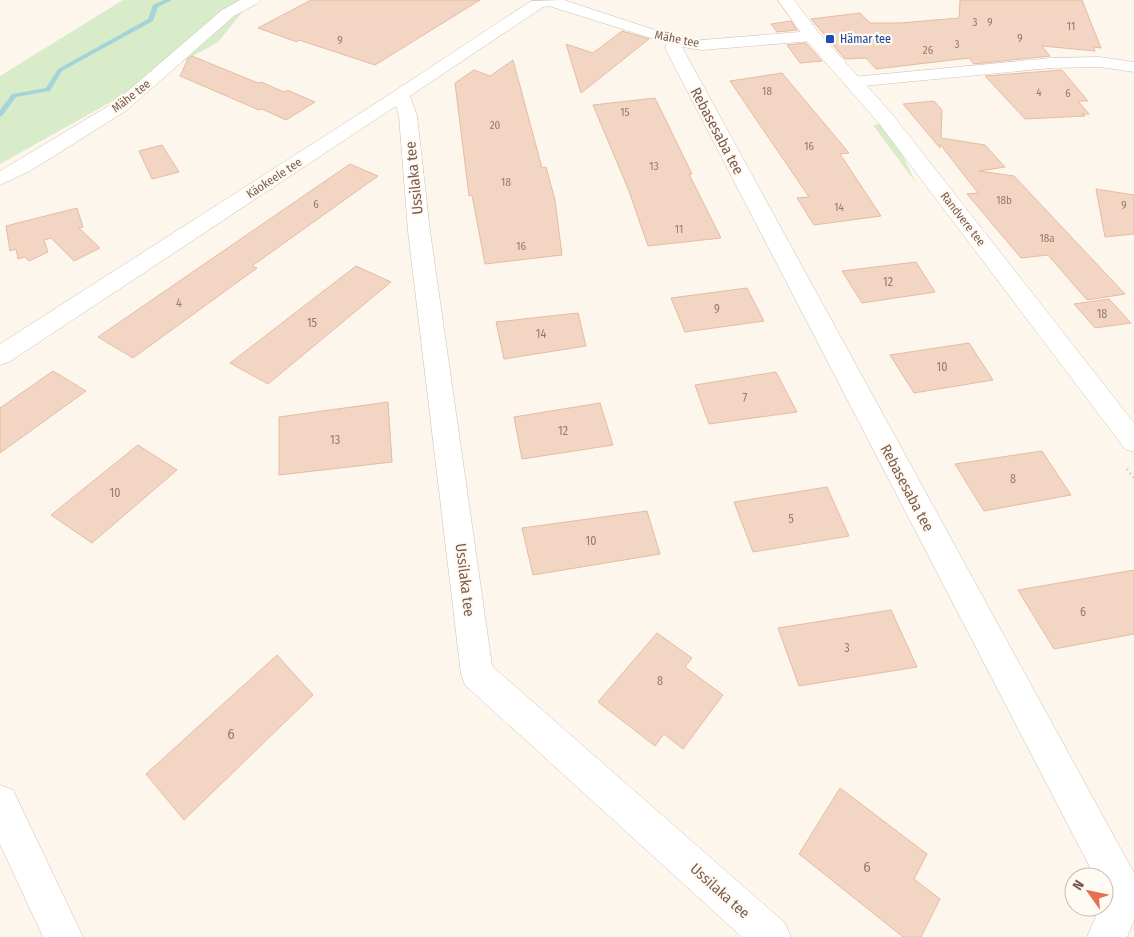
<svg xmlns="http://www.w3.org/2000/svg" width="1134" height="937" font-family="'Fira Sans Condensed',sans-serif">
	<style>
		.green { fill: #d8ecc9 }
		.lines { fill: none; stroke-linecap: round; stroke-linejoin: round }
		.stream { fill: #a5d3da; fill-rule: evenodd }
		.building { fill: #f3d5c3; stroke: #e6bba3 }
		.minor-casing { stroke: #d1beb0; stroke-width: 1 }
		.secondary-casing { stroke: #d6c0b0; stroke-width: 1 }
		.path { stroke: #d9b8a5; stroke-width: 3; stroke-dasharray: 1 4; stroke-linecap: butt }
		.minor { fill: #fff; fill-rule: evenodd }
		.secondary { fill: #fff; fill-rule: evenodd }
		.transit-dot { fill: #1a4fb4; stroke: #fffaf3; stroke-width: 2 }
		.labels { text-anchor: middle; stroke-width: 4.5; stroke-linejoin: round; paint-order: stroke }
		.far-number-label { font-size: 11px; fill: #987a6a }
		.far-street-label { font-size: 12px; fill: #7a5c4d; stroke: #fffaf3 }
		.far-transit-label { font-size: 12px; fill: #164399; stroke: #fffaf3; text-anchor: start }
		.number-label { font-size: 12px; fill: #987a6a }
		.street-label { font-size: 15px; fill: #7a5c4d; stroke: #fffaf3 }
		.near-number-label { font-size: 15px; fill: #987a6a }
	</style>
	<rect width="100%" height="100%" fill="#fdf6ec"/>
	<g class="green">
		<polygon points="123,0 252,0 218,42 0,164 0,76"/>
		<polygon points="880,124 901,152 916,183 873,125"/>
	</g>
	<g class="lines">
		<polygon class="stream" points="164,0 172,0 158,7 153,21 62,71 50,91 16,97 2,116 0,117 0,110 12,94 46,88 58,69 148,19 153,5"/>
	</g>
	<g class="building">
		<polygon points="311,0 480,0 375,65 299,40 297,42 258,28"/>
		<polygon points="960,0 1082,0 1101,48 1094,47 1095,51 1042,46 1050,56 974,64 969,58 876,69 866,58 845,59 811,19 860,13 870,23 900,23 959,18"/>
		<polygon points="791,21 797,30 777,32 771,24"/>
		<polygon points="622,31 649,39 581,93 566,44 593,53"/>
		<polygon points="806,43 822,61 800,63 787,45"/>
		<polygon points="192,56 258,83 261,82 284,92 287,90 315,102 286,120 262,109 259,110 180,76 188,59"/>
		<polygon points="513,60 542,168 546,167 555,200 562,255 485,264 472,195 469,196 455,83 474,70 490,76"/>
		<polygon points="1062,70 1088,101 1078,101 1089,114 1082,114 1085,116 1025,119 985,76"/>
		<polygon points="782,73 849,153 840,154 881,216 814,225 797,198 809,197 730,81"/>
		<polygon points="655,98 692,174 689,174 721,238 648,246 629,191 593,105"/>
		<polygon points="934,101 942,110 941,138 985,145 1005,167 979,171 1014,176 1125,294 1087,300 1048,255 1021,258 967,194 978,193 940,144 940,148 903,104"/>
		<polygon points="162,145 179,172 152,179 139,151"/>
		<polygon points="350,164 378,176 252,266 257,268 133,358 98,337"/>
		<polygon points="1096,189 1134,195 1134,234 1105,237"/>
		<polygon points="77,208 83,227 79,228 100,248 74,261 51,238 44,240 48,252 29,261 25,257 18,259 16,249 10,251 6,226"/>
		<polygon points="916,262 935,292 862,303 842,271"/>
		<polygon points="356,266 391,282 268,384 230,363"/>
		<polygon points="747,288 764,321 685,332 671,298"/>
		<polygon points="1109,299 1131,323 1095,328 1074,304"/>
		<polygon points="578,313 586,346 504,359 496,322"/>
		<polygon points="969,343 993,380 914,393 890,355"/>
		<polygon points="53,371 86,391 0,453 0,408"/>
		<polygon points="776,372 797,412 709,424 695,385"/>
		<polygon points="388,402 392,462 279,475 279,417"/>
		<polygon points="600,403 613,445 522,459 514,417"/>
		<polygon points="138,445 177,470 92,543 51,515"/>
		<polygon points="1042,451 1071,495 984,511 955,464"/>
		<polygon points="827,487 849,536 753,552 734,502"/>
		<polygon points="647,511 660,554 533,575 522,528"/>
		<polygon points="1134,570 1134,634 1054,649 1018,590"/>
		<polygon points="891,610 917,667 799,686 778,628"/>
		<polygon points="657,633 692,658 685,667 723,695 683,749 664,734 655,746 598,702"/>
		<polygon points="277,655 313,695 184,820 146,774"/>
		<polygon points="840,788 927,854 914,879 940,899 921,937 903,937 799,854"/>
	</g>
	<g class="lines">
		<g class="minor-casing">
			<g id="minor">
				<polygon points="240,0 260,0 258,3 234,16 127,110 30,171 0,185 0,171 115,102 222,10"/>
				<polygon points="564,0 664,33 702,40 812,31 818,32 820,36 818,40 812,41 702,50 682,47 1134,873 1134,920 1127,937 1087,937 1100,907 1104,907 1104,877 1095,877 667,52 665,46 667,43 549,6 543,7 410,96 417,116 430,231 492,666 785,923 791,937 742,937 465,685 461,674 408,231 399,116 396,106 9,362 0,365 0,344 381,100 531,1"/>
				<polygon points="1100,57 1134,62 1134,72 1100,67 1051,68 853,87 847,86 844,82 847,78 853,77 1051,58"/>
				<polygon points="0,785 13,790 83,937 43,937 0,844"/>
			</g>
		</g>
		<g class="secondary-casing">
			<polygon id="secondary" points="778,0 794,0 818,32 892,114 1134,423 1134,452 1125,449 878,122 806,40"/>
		</g>
		<polyline class="path" points="1127,469 1134,478"/>
		<use href="#minor" class="minor"/>
		<use href="#secondary" class="secondary"/>
	</g>
	<rect class="transit-dot" x="825" y="34" width="10" height="10" rx="2.5"/>
	<g class="labels">
		<g class="far-number-label">
			<text x="975" y="26">3</text>
			<text x="990" y="26">9</text>
			<text x="1071" y="30">11</text>
			<text x="1020" y="42">9</text>
			<text x="340" y="44">9</text>
			<text x="957" y="48">3</text>
			<text x="928" y="54">26</text>
			<text x="767" y="95">18</text>
			<text x="1039" y="96">4</text>
			<text x="1068" y="97">6</text>
			<text x="625" y="116">15</text>
			<text x="495" y="129">20</text>
			<text x="809" y="150">16</text>
			<text x="654" y="170">13</text>
			<text x="506" y="186">18</text>
			<text x="1004" y="204">18b</text>
			<text x="316" y="208">6</text>
			<text x="1124" y="209">9</text>
			<text x="839" y="211">14</text>
			<text x="679" y="233">11</text>
			<text x="1047" y="242">18a</text>
			<text x="521" y="250">16</text>
		</g>
		<g class="far-street-label">
			<text transform="translate(677 39) rotate(11)" y="4">Mähe tee</text>
			<text transform="translate(131 96) rotate(-38)" y="4">Mähe tee</text>
			<text transform="translate(274 178) rotate(-33)" y="4">Käokeele tee</text>
			<text transform="translate(963 219) rotate(52)" y="4">Randvere tee</text>
		</g>
		<g class="far-transit-label">
			<text x="840" y="43">Hämar tee</text>
		</g>
		<g class="number-label">
			<text x="888" y="286">12</text>
			<text x="179" y="307">4</text>
			<text x="717" y="313">9</text>
			<text x="1102" y="318">18</text>
			<text x="312" y="327">15</text>
			<text x="541" y="338">14</text>
			<text x="942" y="371">10</text>
			<text x="745" y="402">7</text>
			<text x="563" y="435">12</text>
			<text x="335" y="444">13</text>
			<text x="1013" y="483">8</text>
			<text x="115" y="497">10</text>
			<text x="791" y="523">5</text>
			<text x="591" y="545">10</text>
			<text x="1083" y="616">6</text>
			<text x="847" y="652">3</text>
			<text x="660" y="685">8</text>
		</g>
		<g class="street-label">
			<text transform="translate(717 131) rotate(62)" y="5">Rebasesaba tee</text>
			<text transform="translate(414 178) rotate(-96)" y="5">Ussilaka tee</text>
			<text transform="translate(907 488) rotate(62)" y="5">Rebasesaba tee</text>
			<text transform="translate(465 580) rotate(83)" y="5">Ussilaka tee</text>
			<text transform="translate(720 891) rotate(42)" y="5">Ussilaka tee</text>
		</g>
		<g class="near-number-label">
			<text x="231" y="739">6</text>
			<text x="867" y="872">6</text>
		</g>
	</g>
	<g transform="translate(1089 892) rotate(303)"><circle r="24" fill="#fffaf3" stroke="#cabbb1"/>
	<path d="M0-4L9 19L0 12L-9 19Z" fill="#e76f51"/>
	<text y="-8" font-size="14" font-weight="bold" text-anchor="middle" fill="#7a5c4d">N</text>
	</g>
</svg>
